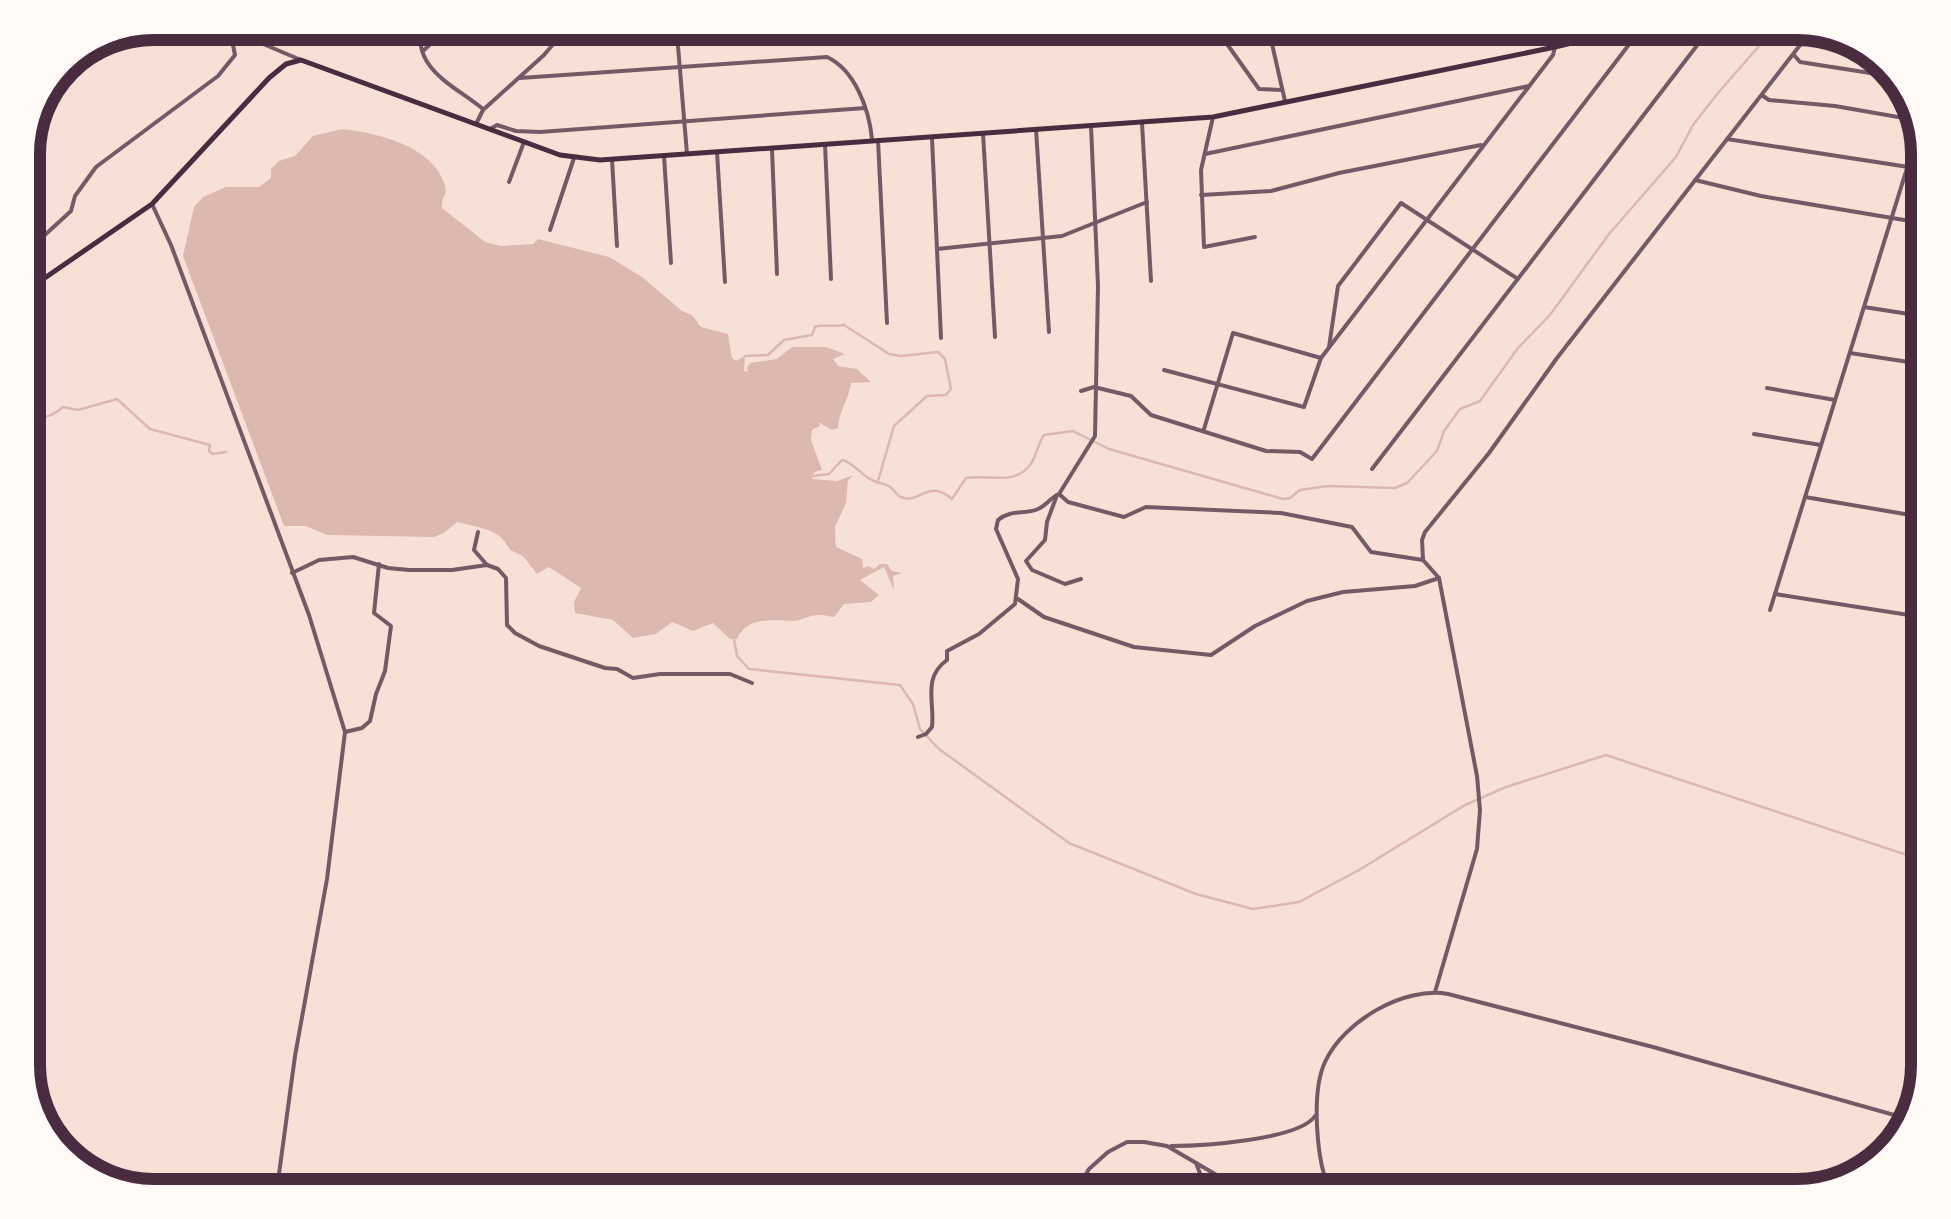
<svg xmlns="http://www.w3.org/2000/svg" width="1951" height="1219" font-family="Montserrat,sans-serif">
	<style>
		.water { fill: #dcb8b0 }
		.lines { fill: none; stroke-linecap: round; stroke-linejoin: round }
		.stream { stroke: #dcb8b0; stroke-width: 2.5 }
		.minor { stroke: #755966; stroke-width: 4 }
		.secondary { stroke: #4a2c40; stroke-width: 5 }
		.rim { fill: none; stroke: #4a2c40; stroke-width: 12 }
	</style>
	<rect width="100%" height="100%" fill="#f7e1d7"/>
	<path class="water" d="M342,129C378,133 433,146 445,185C448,195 441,197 442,208L485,242L501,246L533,244L538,239L609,257L642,277L682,311L692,315L701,327L728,334L732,358L736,361L745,356L744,371L748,372L747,367L750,363L777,359L792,347H826L845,354L833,359L838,366L857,369L871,382L851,383C849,399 839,411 838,428L832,430L818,422L820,426L812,430L811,440L822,470L814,472L812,479L837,481L854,475L848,480L846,503L835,527L836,547L862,559L863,568L868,566L874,569L880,564H887L892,571L902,573L893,576L894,590L884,567L860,580L879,595L871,602L844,604L834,617C828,617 823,614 818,615C810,615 802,620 794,621C772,621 748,615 737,639H730L713,623L693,631L672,622L656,634L633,638L613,620L575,613L574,602L581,588L549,567L537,574L523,556L510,550C499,527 478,528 457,522L444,533L434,537L327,535L306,526H284L183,256L194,207L203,197L226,187H259L271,178V169L279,161L295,156L313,136Z"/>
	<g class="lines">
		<g class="stream">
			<path d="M745,356L768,355L784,340L812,335L815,327C823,324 834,327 844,325L889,354L901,356L938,352L945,359L951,389L946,395L927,396L894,426L878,481"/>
			<path d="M23,425C37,415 48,421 63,407L78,410L117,399L150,429L210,445L209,451L213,454L226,452"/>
			<path d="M813,476L829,474L842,460C855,463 861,476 874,481C883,485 881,482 889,486C894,489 896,495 901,497C919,505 928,478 952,499L966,478C988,474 1014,486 1030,465C1037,456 1037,445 1044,435L1073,431L1109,449L1283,499L1290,498L1300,490L1328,486L1395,488L1407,483L1437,451L1444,431L1460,409L1480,401L1518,348L1550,315L1609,234L1676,157L1693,125L1718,93L1780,22"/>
			<polyline points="734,639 737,656 749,669 900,685 913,704 920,729 939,749 1069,843 1196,894 1253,909 1299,902 1359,870 1465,805 1506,787 1606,755 1928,862"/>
		</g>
		<g class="minor">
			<path d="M422,22C410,69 454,85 483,109"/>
			<polyline points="676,22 687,154"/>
			<polyline points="800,22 833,27 878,22"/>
			<polyline points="932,22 955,34 1005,23 1073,22"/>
			<polyline points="1156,22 1227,44 1259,89 1282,90"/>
			<polyline points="1267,22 1285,101"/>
			<polyline points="256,41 301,60"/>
			<polyline points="259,42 268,22"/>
			<polyline points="1866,43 1872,46"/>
			<polyline points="424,50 454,22"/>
			<polyline points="1794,55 1800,62 1902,78"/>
			<path d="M520,78L827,57C855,70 869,109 872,139"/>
			<polyline points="1763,96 1769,100 1835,106 1921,121"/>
			<polyline points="1213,117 1201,170 1204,247 1255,237"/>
			<polyline points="1142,123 1151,281"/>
			<polyline points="476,124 483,110 544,55 572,22"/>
			<polyline points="490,129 497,125 516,131 540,132 865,108"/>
			<polyline points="1036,129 1049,332"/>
			<polyline points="983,133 995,337"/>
			<polyline points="932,138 941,338"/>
			<polyline points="1727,139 1928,170"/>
			<polyline points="878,140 887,323"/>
			<polyline points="825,144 831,279"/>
			<polyline points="772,149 777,274"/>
			<polyline points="717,152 725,282"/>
			<polyline points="1205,154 1529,86"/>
			<polyline points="664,156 671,263"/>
			<polyline points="612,159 617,246"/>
			<polyline points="1695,180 1761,196 1928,224"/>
			<polyline points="509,182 524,142"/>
			<polyline points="1201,195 1271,191 1339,173 1481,145"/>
			<polyline points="152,204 171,245 309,615 345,732 327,879 295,1056 276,1196"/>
			<polyline points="550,230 574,158"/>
			<polyline points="937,249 1062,236 1147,202"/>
			<polyline points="23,255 71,211 75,196 96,167 218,76 235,55 233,45 221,36 165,22"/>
			<polyline points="1864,307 1928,317"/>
			<polyline points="1329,347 1338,286 1401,203 1518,279"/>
			<polyline points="1850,353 1928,365"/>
			<polyline points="1164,370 1304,407 1321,358 1553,55 1555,47"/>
			<polyline points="23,383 31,405"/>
			<polyline points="1767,388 1835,400"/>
			<polyline points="1081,391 1094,387 1131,396 1151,415 1266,451 1300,452 1312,459 1634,38 1638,28"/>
			<polyline points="1204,429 1233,333 1321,358"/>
			<polyline points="1754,434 1821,445"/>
			<polyline points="1372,469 1715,22"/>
			<polyline points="1059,494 1068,502 1124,517 1146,507 1281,513 1352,527 1371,552 1423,560 1439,578 1477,776 1480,810 1477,849 1435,992"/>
			<polyline points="1057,495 1047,522 1045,540 1026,561 1032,570 1065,584 1081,579"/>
			<polyline points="1805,497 1928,518"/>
			<polyline points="478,532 474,550 487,565"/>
			<polyline points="1423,560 1422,540 1425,532 1489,453 1557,358 1804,40 1817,29"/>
			<polyline points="292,573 319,560 353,557 388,568 409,570 452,570 487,565 498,569 506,578 507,625 515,633 539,646 605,668 617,669 633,678 660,674 730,674 752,683"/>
			<polyline points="1775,594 1928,618"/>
			<polyline points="1018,599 1044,617 1134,647 1211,655 1255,626 1307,601 1343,592 1415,586 1439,578"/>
			<polyline points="1770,610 1921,123"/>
			<polyline points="345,732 362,728 370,721 376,694 385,671 391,626 374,613 379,564"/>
			<path d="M918,737L926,734L932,727C935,702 922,678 947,660V651L979,634L1015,604L1018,579L996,529L998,520C1011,509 1024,515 1038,509C1047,505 1051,497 1059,494L1095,436L1098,286L1091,126"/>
			<path d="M1171,1146C1201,1146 1299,1140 1315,1116"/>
			<polyline points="1196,1163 1206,1189 1219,1195"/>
			<polyline points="1203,1179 1216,1187 1218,1196"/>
			<polyline points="1351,1191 1371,1189"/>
			<path d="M1331,1192C1316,1164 1311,1092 1325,1062C1344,1021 1404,986 1448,994L1653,1047L1912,1120"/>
			<polyline points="1073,1196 1089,1169 1108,1152 1127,1142 1144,1142 1167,1146 1244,1191 1346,1192 1358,1196"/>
		</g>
		<polyline class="secondary" points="23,293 152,204 269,78 286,64 301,60 560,155 600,160 1213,117 1555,47 1659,22"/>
	</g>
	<path d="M0 0H1951V1219H0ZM154 40H1797A114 114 0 0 1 1911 154V1065A114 114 0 0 1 1797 1179H154A114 114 0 0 1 40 1065V154A114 114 0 0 1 154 40Z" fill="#fffaf5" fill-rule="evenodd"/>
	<path class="rim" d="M154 40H1797A114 114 0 0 1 1911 154V1065A114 114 0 0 1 1797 1179H154A114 114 0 0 1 40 1065V154A114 114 0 0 1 154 40Z"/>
</svg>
